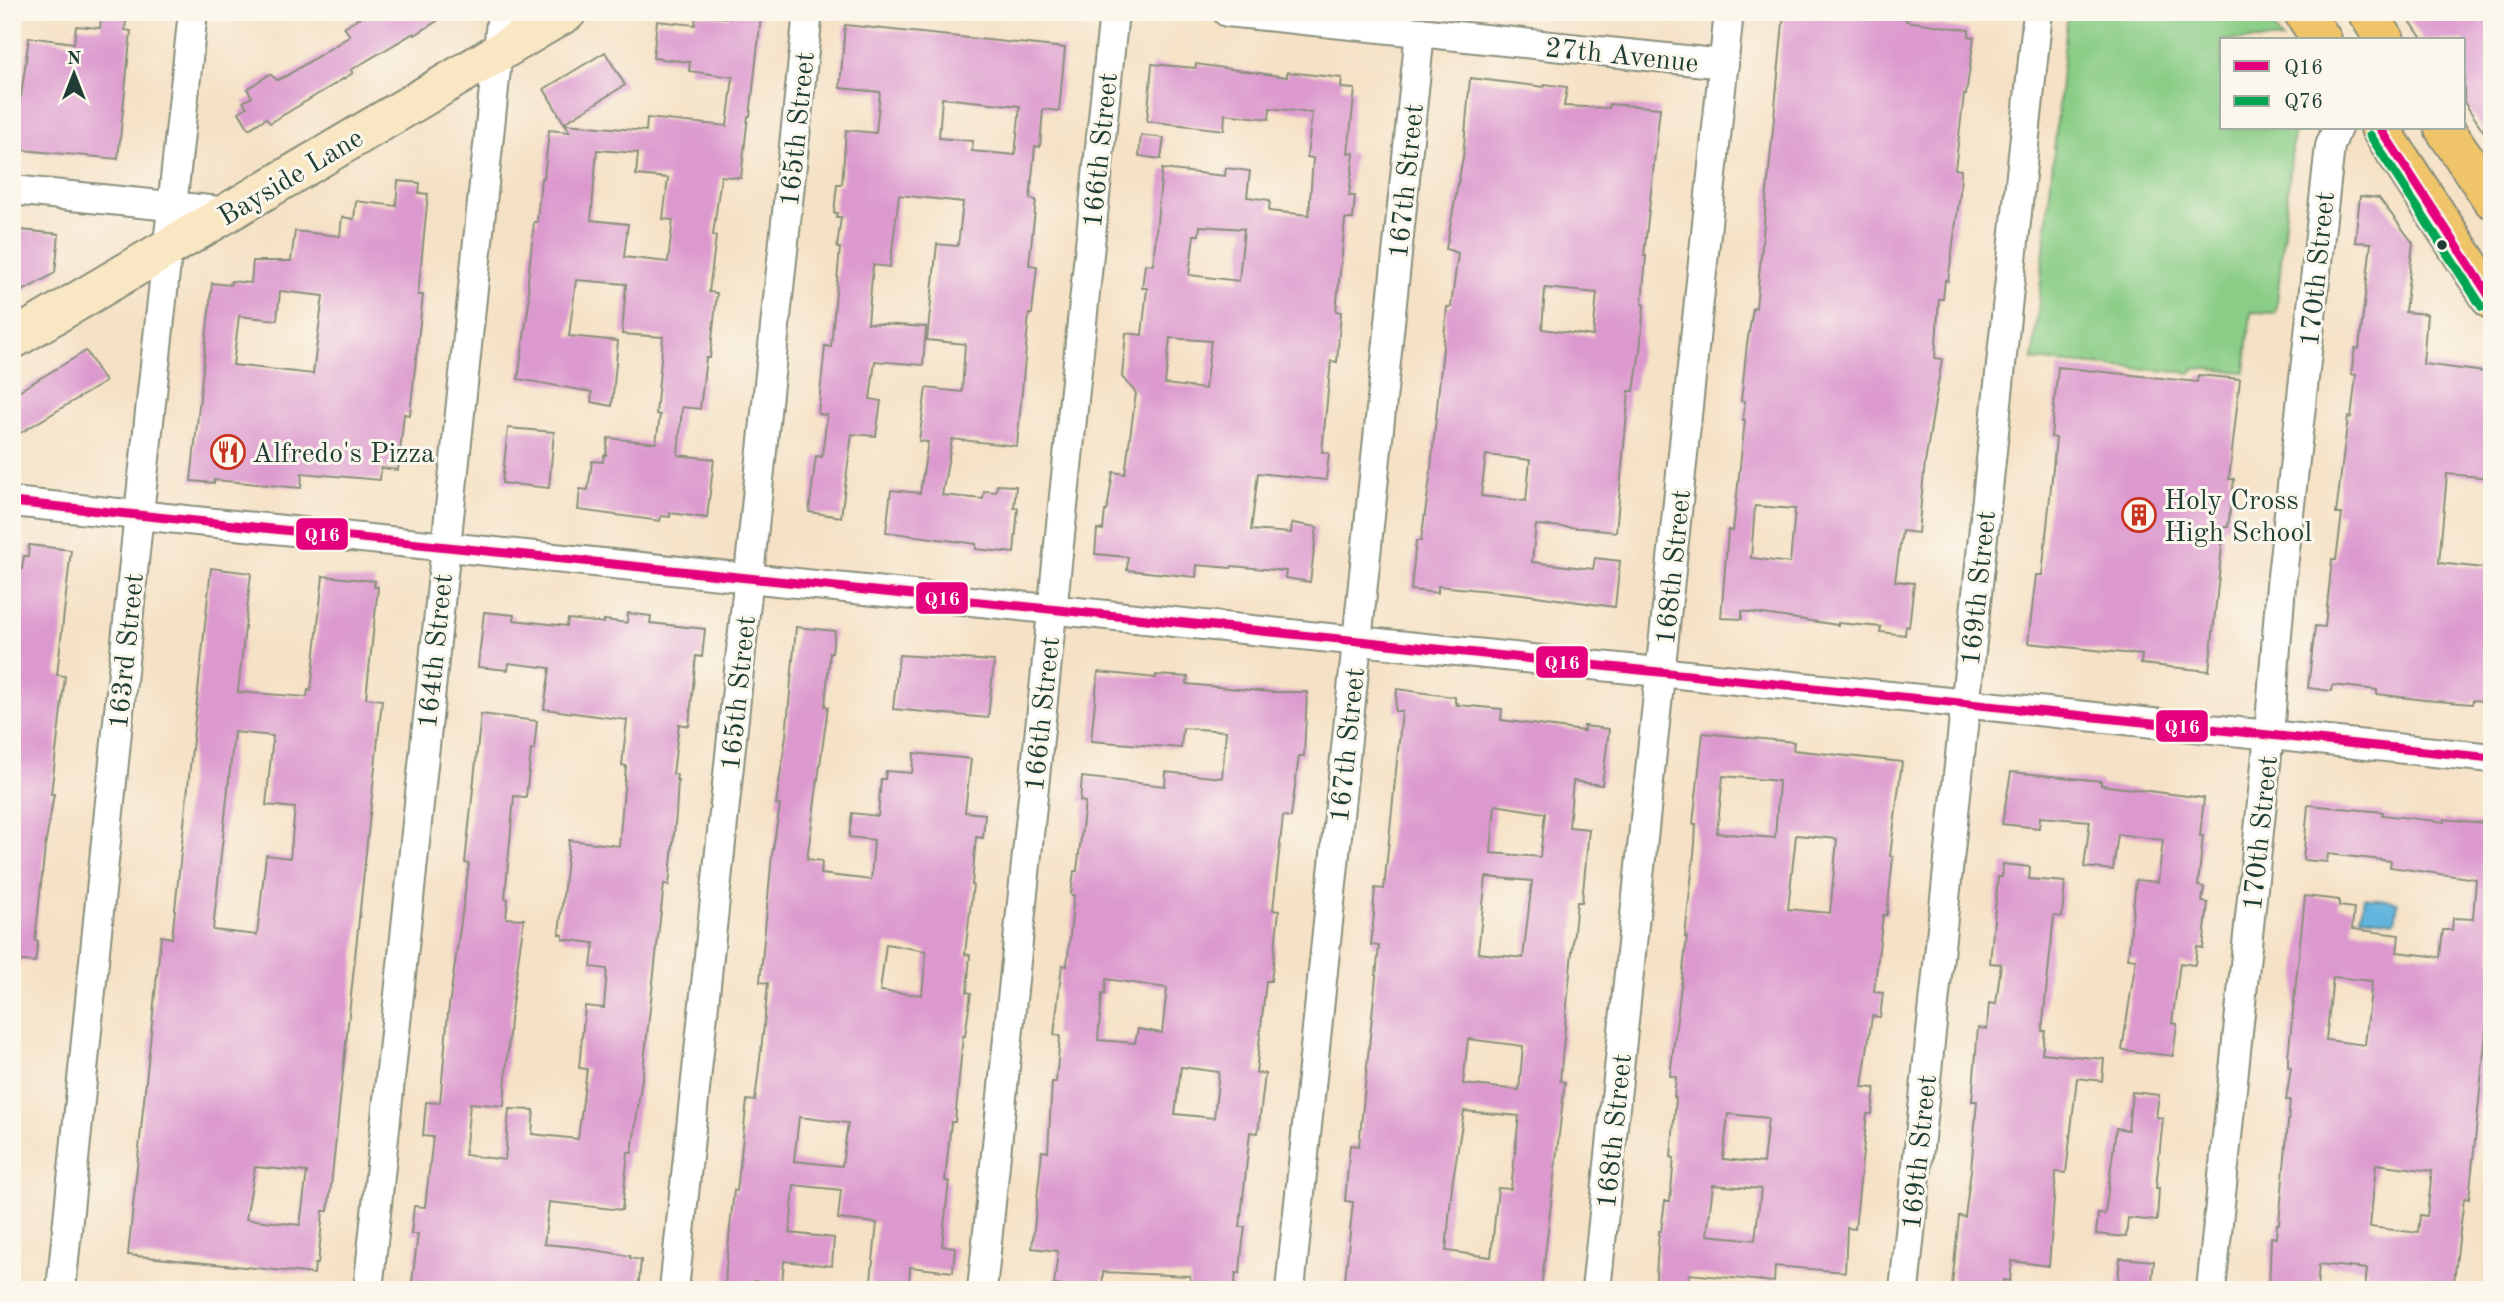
<svg xmlns="http://www.w3.org/2000/svg" width="2504" height="1302" font-family="'Old Standard TT',serif">
	<style>
		.green { fill: #8acd86; stroke: #54855d; stroke-width: 2 }
		.water { fill: #63b5de; stroke: #417989; stroke-width: 2 }
		.building { fill: #dc99ce; fill-rule: evenodd }
		.lines { fill: none; stroke-linecap: round; stroke-linejoin: round }
		.street-casing { stroke: #8a8f7c; stroke-width: 32 }
		.secondary-casing { stroke: #8a8f7c; stroke-width: 42 }
		.primary-casing { stroke: #8a8f7c; stroke-width: 42 }
		.street { stroke: #fff; stroke-width: 28 }
		.secondary { stroke: #f9e7c3; stroke-width: 38 }
		.primary { stroke: #f0c469; stroke-width: 38 }
		.bus-1-casing { stroke: #fbf7ec; stroke-width: 14 }
		.bus-2-casing { stroke: #fbf7ec; stroke-width: 14 }
		.bus-1 { stroke: #e5007d; stroke-width: 9 }
		.bus-2 { stroke: #00a651; stroke-width: 9 }
		.bus-dot { fill: #1f3d34; stroke: #fbf7ec; stroke-width: 2.5 }
		.labels { text-anchor: middle; stroke-width: 6; stroke-linejoin: round; paint-order: stroke }
		.street-label { font-size: 28px; fill: #1f3d34; stroke: #fbf7ec }
		.poi-label { font-size: 28px; fill: #1f3d34; stroke: #fbf7ec; text-anchor: start }
		.line-badge { stroke: #fbf7ec; stroke-width: 2.5 }
		.badge-label { font-size: 19px; text-anchor: middle; font-weight: bold; fill: #fff }
	</style>
	<rect width="100%" height="100%" fill="#fbf7ec"/>
	<filter id="ink" filterUnits="userSpaceOnUse"><feTurbulence type="fractalNoise" baseFrequency=".0143" numOctaves="2"/><feDisplacementMap in="SourceGraphic" scale="14" xChannelSelector="R" yChannelSelector="G"/><feConvolveMatrix kernelMatrix="1 2 1 2 8 2 1 2 1" color-interpolation-filters="sRGB"/></filter>
	<filter id="wash" filterUnits="userSpaceOnUse"><feTurbulence type="fractalNoise" baseFrequency=".00686" numOctaves="4" result="noise"/><feDisplacementMap in="SourceGraphic" scale="28" xChannelSelector="R" yChannelSelector="G"/><feGaussianBlur stdDeviation="1.57" result="paint"/><feColorMatrix in="noise" values="0 0 0 0 0 0 0 0 0 0 0 0 0 0 0 0 0 1.4 0 .05"/><feComposite in="paint" operator="in"/></filter>
	<g filter="url(#wash)">
		<rect width="100%" height="100%" fill="#f5e1c5"/>
		<polygon class="green" points="2068,12 2263,12 2282,40 2222,40 2222,128 2294,128 2276,313 2251,312 2245,372 2194,368 2191,373 2033,360"/>
		<polygon class="water" points="2364,897 2398,902 2395,921 2361,917"/>
		<g id="blocks">
			<g class="building">
				<polygon points="102,12 127,12 125,30 131,31 118,159 12,149 12,96 21,97 29,37 74,43 76,26 100,28"/>
				<polygon points="369,12 451,12 415,35 414,33 351,70 353,73 270,123 266,118 249,129 239,112 247,107 243,102 252,97 247,89 270,74 277,80 286,76 350,36 344,27"/>
				<path d="M1784,12H1907L1906,21L1969,30V36L1974,37L1966,95H1964L1955,169L1961,170L1960,193L1948,281L1945,280L1943,299H1939L1935,358L1942,359L1925,463L1918,533L1902,531L1895,581L1914,583L1909,627L1906,626L1905,635L1880,632L1881,627L1838,623V625L1742,611V619L1721,618L1728,530L1733,531L1745,420H1743L1745,401H1741L1747,344L1753,308H1756ZM1755,506L1795,509L1790,563L1751,558Z"/>
				<polygon points="2404,12 2492,12 2492,144 2464,102 2464,40 2423,40"/>
				<path d="M730,13L761,16L750,116H748L741,178L721,176L713,235L716,236L709,292L717,293L710,358H706L700,409L682,407L678,455L714,459L707,518L670,513V517L661,516L660,521L578,510L580,489L588,490L592,461L603,462L604,455H606L608,438L656,443L660,415L656,414L663,337L622,334L626,284L576,280L569,336L618,341L612,406L591,402L592,392L518,379L529,303L528,281L534,222H537L541,178H544L549,130L570,132L565,124L646,131L647,118L727,126L733,77L689,71L690,62L653,58L657,21L695,25L696,14L729,18ZM597,150L638,153L636,175L668,178L663,219L673,220L668,262L624,257L628,224L591,220Z"/>
				<path d="M845,25L1065,48L1059,111L1043,109L1040,147L1035,146L1030,199L1036,200L1029,265L1037,266L1032,314H1029L1017,446L952,439L942,495L983,499L984,491L996,492L997,485L1016,486L1014,508H1018L1014,553L976,549V544L886,532L891,490L920,493L928,442L919,441L926,388L962,392L965,344L927,340L937,244L958,246L963,202L899,195L890,267L873,265L868,323L926,327L923,365L875,361L870,399L881,401L876,436L852,434L841,517L809,512L816,456L822,457L827,415L818,414L825,346L831,347L840,248H837L841,217H836L837,213H834L837,184H842L846,130L876,133L880,92L840,88ZM942,98L1020,106L1015,155L972,151L973,141L939,138Z"/>
				<polygon points="605,52 625,85 564,123 544,89"/>
				<path d="M1152,64L1195,68L1196,64L1287,77V72L1342,78L1341,88L1355,89L1348,153H1354L1349,196H1355L1353,219H1345L1343,243L1336,311L1341,312L1339,336L1337,362L1331,361L1322,452L1329,453L1326,480L1258,473L1251,530L1291,533L1292,523L1317,527L1310,582L1285,578L1286,571L1232,566L1231,568L1197,565L1196,577L1127,570L1128,557L1095,554L1097,529L1103,530L1105,511H1107L1113,472L1125,474L1136,393L1122,377L1126,333L1142,335L1147,288H1142L1145,264L1153,265L1162,169L1225,176L1226,168L1250,171L1247,197L1270,200L1269,211L1309,215L1313,158L1307,157L1312,113L1270,108L1269,119L1225,114L1224,130L1147,121ZM1200,226L1244,229L1239,281L1189,275L1194,235H1199ZM1170,338L1211,341L1205,389L1165,384Z"/>
				<path d="M1470,78L1544,87L1545,84L1567,87L1564,106L1609,108V104L1660,108L1644,256H1646L1642,304H1644L1640,351L1634,391H1629L1616,532L1595,530L1596,529L1536,525L1532,562L1593,569L1595,558L1620,561L1615,607L1522,594L1438,586V593L1411,590L1416,541H1421L1430,478L1447,307H1451L1458,253L1446,249L1463,157ZM1545,288L1597,293L1593,336L1542,329ZM1486,455L1530,460L1526,501L1481,496Z"/>
				<polygon points="1141,135 1164,138 1161,159 1139,156"/>
				<path d="M398,181L420,183L419,193L428,194L418,295H423L414,377L410,415L404,414L398,470L381,468L380,480L302,473L301,488L214,480V483L191,481L212,283L230,285L231,281L251,283L253,261H291L295,231L340,236L342,217L354,219L356,201L396,206ZM280,291L323,296L313,374L233,365L239,316L277,320Z"/>
				<polygon points="2360,196 2379,198 2413,243 2405,312 2427,314 2423,364 2492,373 2492,478 2447,474 2439,563 2492,569 2492,616 2488,653 2492,654 2492,702 2473,700 2472,704 2425,700 2377,694 2377,690 2333,685 2332,691 2308,688 2315,626 2325,627 2332,559 2336,560 2342,514 2336,514 2348,417 2351,418 2356,375 2351,374 2355,348 2359,349 2371,243 2355,242"/>
				<polygon points="12,229 59,234 55,273 12,297"/>
				<polygon points="86,351 105,382 12,438 12,395"/>
				<polygon points="2058,367 2197,382 2198,375 2240,379 2229,479 2234,479 2228,527 2224,527 2209,671 2141,664 2142,655 2028,643 2036,575 2042,575 2056,438 2051,437"/>
				<polygon points="508,428 554,432 549,488 502,483"/>
				<polygon points="29,545 71,550 57,675 65,676 51,794 54,794 45,847 35,941 38,941 35,962 12,960 12,615 17,568 22,569 24,556 28,556"/>
				<path d="M211,568L251,573L238,692L307,697L308,690L311,691L323,576L375,581L374,587H378L366,698L382,700L331,1186L328,1211H323L318,1264H315L314,1274L128,1255L161,936L172,938ZM234,732L273,736L266,805L295,808L290,858L266,855L257,935L213,930ZM255,1167L307,1172L300,1225L246,1219Z"/>
				<polygon points="484,612 514,615 514,620 567,626 568,619 604,623 604,620 627,623 628,613 651,616 650,623 705,629 702,657 696,656 689,726 679,724 673,774 677,775 676,780 678,780 676,814 669,885 664,884 644,1062 632,1153 628,1152 622,1210 549,1202 544,1244 577,1247 630,1256 630,1258 641,1260 638,1290 411,1290 418,1234 411,1234 414,1206 425,1207 433,1137 423,1136 426,1102 440,1103 448,1013 469,864 465,863 481,714 537,721 534,750 531,750 526,797 514,796 505,898 508,899 506,918 524,919 510,1019 504,1106 470,1103 465,1155 505,1160 509,1109 534,1110 532,1134 578,1139 587,1069 579,1068 585,1006 604,1008 607,969 591,967 594,943 563,939 563,935 559,934 569,840 619,846 626,766 622,765 627,720 544,709 550,668 509,663 508,670 478,667"/>
				<path d="M796,627L835,631L832,652H830L825,706L828,707L807,859L822,861L821,874L871,880L874,840L849,837L852,813L878,816L881,779H885L886,771L912,773L914,753L971,759L965,812L985,814L983,838L976,837L972,885H973L965,954L970,955L967,992L971,993L965,1036H963L955,1122H951L945,1181H949L942,1246L955,1247L953,1272L910,1267L909,1290H870L877,1223L838,1219L841,1190L794,1185L790,1233L834,1238L832,1266L784,1261L782,1284L754,1281V1290H725L726,1267L734,1190L737,1191L747,1100L755,1101L764,1025L768,983L760,982L772,855L780,805L776,804L786,736ZM886,944L926,951L922,995L880,991ZM799,1117L848,1123L842,1166L794,1161Z"/>
				<polygon points="899,655 994,661 988,718 893,709"/>
				<path d="M1098,672L1156,678V675L1188,677L1187,684L1270,692H1307L1304,756H1299L1291,817L1283,816L1273,910L1279,911L1274,957L1271,981H1266L1256,1073L1265,1074L1261,1108L1258,1133L1250,1132L1240,1227H1245L1242,1249L1240,1273H1236L1234,1290H1189L1190,1276L1103,1272L1102,1290L1054,1285L1058,1251L1032,1248L1042,1151L1048,1152L1052,1082H1056L1060,1036L1054,1035L1062,965L1067,966L1074,895H1071L1074,871H1077L1085,802L1080,801L1082,777L1165,786L1166,772L1222,778L1226,731L1183,728L1181,748L1091,741ZM1106,979L1167,988L1162,1033L1138,1029L1135,1043L1098,1040L1102,994H1105ZM1181,1067L1219,1072L1214,1118L1175,1114Z"/>
				<path d="M1397,689L1455,697V703H1458L1457,705L1502,709L1501,720L1584,731V726L1609,729L1602,785L1573,781L1569,827L1589,829L1582,902H1577L1571,962L1560,1081L1565,1082L1541,1290H1344L1353,1202L1345,1201L1350,1145L1359,1146L1379,946L1371,945L1374,913L1373,912L1375,888L1384,889L1402,711H1395ZM1495,805L1545,813L1540,857L1491,853ZM1486,877L1532,881L1523,958L1478,953ZM1468,1039L1523,1046L1519,1090L1463,1084ZM1464,1111L1519,1116L1511,1189L1498,1188L1491,1257L1446,1251L1452,1186Z"/>
				<path d="M1703,733L1794,742L1793,750L1902,762L1890,856L1893,857L1887,915H1883L1874,992L1883,993L1880,1017L1872,1016L1862,1087L1875,1088L1872,1114H1867L1855,1229L1847,1228L1845,1272L1775,1266L1774,1282L1689,1274L1687,1290H1655L1659,1231H1661L1665,1201H1670L1674,1158L1671,1157L1676,1098L1674,1097L1676,1077L1670,1076L1687,937H1685L1695,844L1696,824H1693ZM1723,776L1779,781L1775,838L1717,833ZM1796,835L1837,839L1830,913L1788,909ZM1728,1114L1768,1118L1763,1163L1723,1159ZM1713,1185L1761,1189L1755,1240L1707,1235Z"/>
				<polygon points="2011,772 2101,781 2101,785 2204,798 2200,836 2203,836 2198,886 2204,887 2202,902 2208,903 2203,948 2197,947 2195,965 2180,963 2172,1023 2177,1024 2173,1056 2122,1050 2136,959 2128,958 2136,880 2158,882 2163,840 2118,834 2113,870 2084,867 2090,821 2040,817 2039,828 2002,824"/>
				<path d="M2308,805L2383,812L2382,815L2444,822V819L2492,824V1004L2489,1003L2469,1199L2464,1198L2453,1290H2365L2367,1269L2319,1264L2317,1290H2269L2271,1237L2276,1238L2277,1224H2279L2290,1100H2286L2291,1068L2288,1067V1058L2305,896L2339,900V906L2354,908L2352,929L2399,935L2397,952L2440,957L2443,930H2452L2453,918L2473,919L2476,879L2390,867L2391,861L2328,854L2327,862L2303,860ZM2333,977L2372,981L2365,1045L2326,1040ZM2376,1164L2432,1171L2427,1216L2420,1215L2418,1233L2370,1227Z"/>
				<polygon points="2003,864 2030,867 2029,879 2065,882 2062,917 2054,916 2042,1031 2045,1031 2042,1053 2104,1059 2102,1081 2077,1078 2066,1173 2056,1172 2049,1266 2012,1261 2010,1281 2003,1280 2002,1290 1962,1290 1962,1286 1952,1285 1959,1216 1965,1217 1971,1170 1977,1101 1972,1101 1978,1028 1987,1029 1989,1003 1996,1004 2001,964 1990,963 1998,877 2002,877"/>
				<polygon points="2132,1092 2159,1095 2156,1117 2163,1118 2156,1188 2159,1188 2157,1221 2128,1218 2126,1237 2096,1234 2098,1214 2105,1214 2116,1128 2128,1130"/>
				<polygon points="2120,1258 2154,1261 2151,1290 2117,1290"/>
			</g>
		</g>
	</g>
	<g filter="url(#ink)">
		<use href="#blocks" fill-opacity="0" stroke="#8a8f7c" stroke-width="2"/>
		<g class="lines">
			<g class="street-casing">
				<g id="street">
					<polyline points="1227,12 1724,64"/>
					<polyline points="12,190 229,212"/>
					<polyline points="12,502 2492,758"/>
					<polyline points="61,1290 136,542 193,12"/>
					<polyline points="368,1290 502,12"/>
					<polyline points="674,1290 808,12"/>
					<polyline points="982,1290 1114,12"/>
					<polyline points="1290,1290 1420,32"/>
					<polyline points="1596,1290 1729,12"/>
					<polyline points="1904,1290 2038,12"/>
					<polyline points="2211,1290 2269,735 2281,585 2330,146 2337,128"/>
				</g>
			</g>
			<g class="secondary-casing">
				<polyline id="secondary" points="12,340 567,12"/>
			</g>
			<g class="primary-casing">
				<g id="primary">
					<polyline points="2303,12 2322,40"/>
					<polyline points="2367,12 2385,40"/>
					<polyline points="2380,128 2492,300"/>
					<polyline points="2444,128 2492,199"/>
				</g>
			</g>
			<use href="#street" class="street"/>
			<use href="#secondary" class="secondary"/>
			<use href="#primary" class="primary"/>
			<g class="bus-1-casing">
				<g id="bus-1">
					<polyline points="2380,128 2492,300"/>
					<polyline points="12,502 2492,758"/>
				</g>
			</g>
			<g class="bus-2-casing">
				<polyline id="bus-2" points="2370,135 2482,307"/>
			</g>
			<use href="#bus-1" class="bus-1"/>
			<use href="#bus-2" class="bus-2"/>
		</g>
	</g>
	<defs>
		<g id="restaurant-ring" transform="scale(1.75)"><circle r="9.5" fill="#fbf7ec" stroke="#c8321e" stroke-width="1.5"/><path d="M-5-6h1v4h1v-4h1v4h1v-4h1v5L-1.5 .5V6h-2V.5L-5-1ZM5-6V6H3V1.5H1.5Q1.5-4 5-6Z" fill="#c8321e"/></g>
		<g id="building-ring" transform="scale(1.75)"><circle r="9.5" fill="#fbf7ec" stroke="#c8321e" stroke-width="1.5"/><path d="M-4-6H4V6H1V3H-1V6H-4ZM-2.5-4.3h1.7v1.8h-1.7ZM.8-4.3h1.7v1.8H.8ZM-2.5-1h1.7V.8h-1.7ZM.8-1h1.7V.8H.8Z" fill="#c8321e"/></g>
	</defs>
	<g fill-rule="evenodd">
		<use href="#restaurant-ring" x="228" y="452"/>
		<use href="#building-ring" x="2139" y="515"/>
	</g>
	<circle class="bus-dot" cx="2442" cy="245" r="6"/>
	<g class="labels">
		<g class="street-label">
			<text transform="translate(1622 54) rotate(6)" y="10">27th Avenue</text>
			<text transform="translate(796 129) rotate(-84)" y="10">165th Street</text>
			<text transform="translate(1099 150) rotate(-84)" y="10">166th Street</text>
			<text transform="translate(290 176) rotate(-31)" y="10">Bayside Lane</text>
			<text transform="translate(1405 181) rotate(-84)" y="10">167th Street</text>
			<text transform="translate(2316 269) rotate(-84)" y="10">170th Street</text>
			<text transform="translate(1672 567) rotate(-84)" y="10">168th Street</text>
			<text transform="translate(1977 588) rotate(-84)" y="10">169th Street</text>
			<text transform="translate(125 651) rotate(-84)" y="10">163rd Street</text>
			<text transform="translate(434 651) rotate(-84)" y="10">164th Street</text>
			<text transform="translate(737 693) rotate(-84)" y="10">165th Street</text>
			<text transform="translate(1041 714) rotate(-84)" y="10">166th Street</text>
			<text transform="translate(1346 745) rotate(-84)" y="10">167th Street</text>
			<text transform="translate(2259 833) rotate(-84)" y="10">170th Street</text>
			<text transform="translate(1613 1131) rotate(-84)" y="10">168th Street</text>
			<text transform="translate(1918 1152) rotate(-84)" y="10">169th Street</text>
		</g>
		<g class="poi-label">
			<text x="252" y="462">Alfredo's Pizza</text>
			<text x="2164" y="509">Holy Cross<tspan x="2164" dy="32">High School</tspan></text>
		</g>
	</g>
	<g class="line-badge">
		<rect x="295" y="517" width="54" height="34" rx="7" fill="#e5007d"/>
		<rect x="915" y="581" width="54" height="34" rx="7" fill="#e5007d"/>
		<rect x="1535" y="645" width="54" height="34" rx="7" fill="#e5007d"/>
		<rect x="2155" y="709" width="54" height="34" rx="7" fill="#e5007d"/>
	</g>
	<g class="badge-label">
		<text x="322" y="541">Q16</text>
		<text x="942" y="605">Q16</text>
		<text x="1562" y="669">Q16</text>
		<text x="2182" y="733">Q16</text>
	</g>
	<rect width="2504" height="1302" fill="none" stroke="#fbf7ec" stroke-width="42"/>
	<rect x="2220" y="38" width="245" height="91" fill="#fbf7ec" stroke="#a3ada2" stroke-width="2"/>
	<rect x="2234" y="61" width="35" height="10" fill="#e5007d" stroke="#a3ada2" stroke-width="2"/>
	<text x="2284" y="74" font-size="21" fill="#1f3d34">Q16</text>
	<rect x="2234" y="96" width="35" height="10" fill="#00a651" stroke="#a3ada2" stroke-width="2"/>
	<text x="2284" y="108" font-size="21" fill="#1f3d34">Q76</text>
	<g transform="translate(74 74)" stroke="#fbf7ec" stroke-width="5" paint-order="stroke">
	<path d="M0-5L12 26L0 18L-12 26Z" fill="#1f3d34"/>
	<text y="-10" font-size="19" font-weight="bold" text-anchor="middle" fill="#1f3d34">N</text>
	</g>
</svg>
